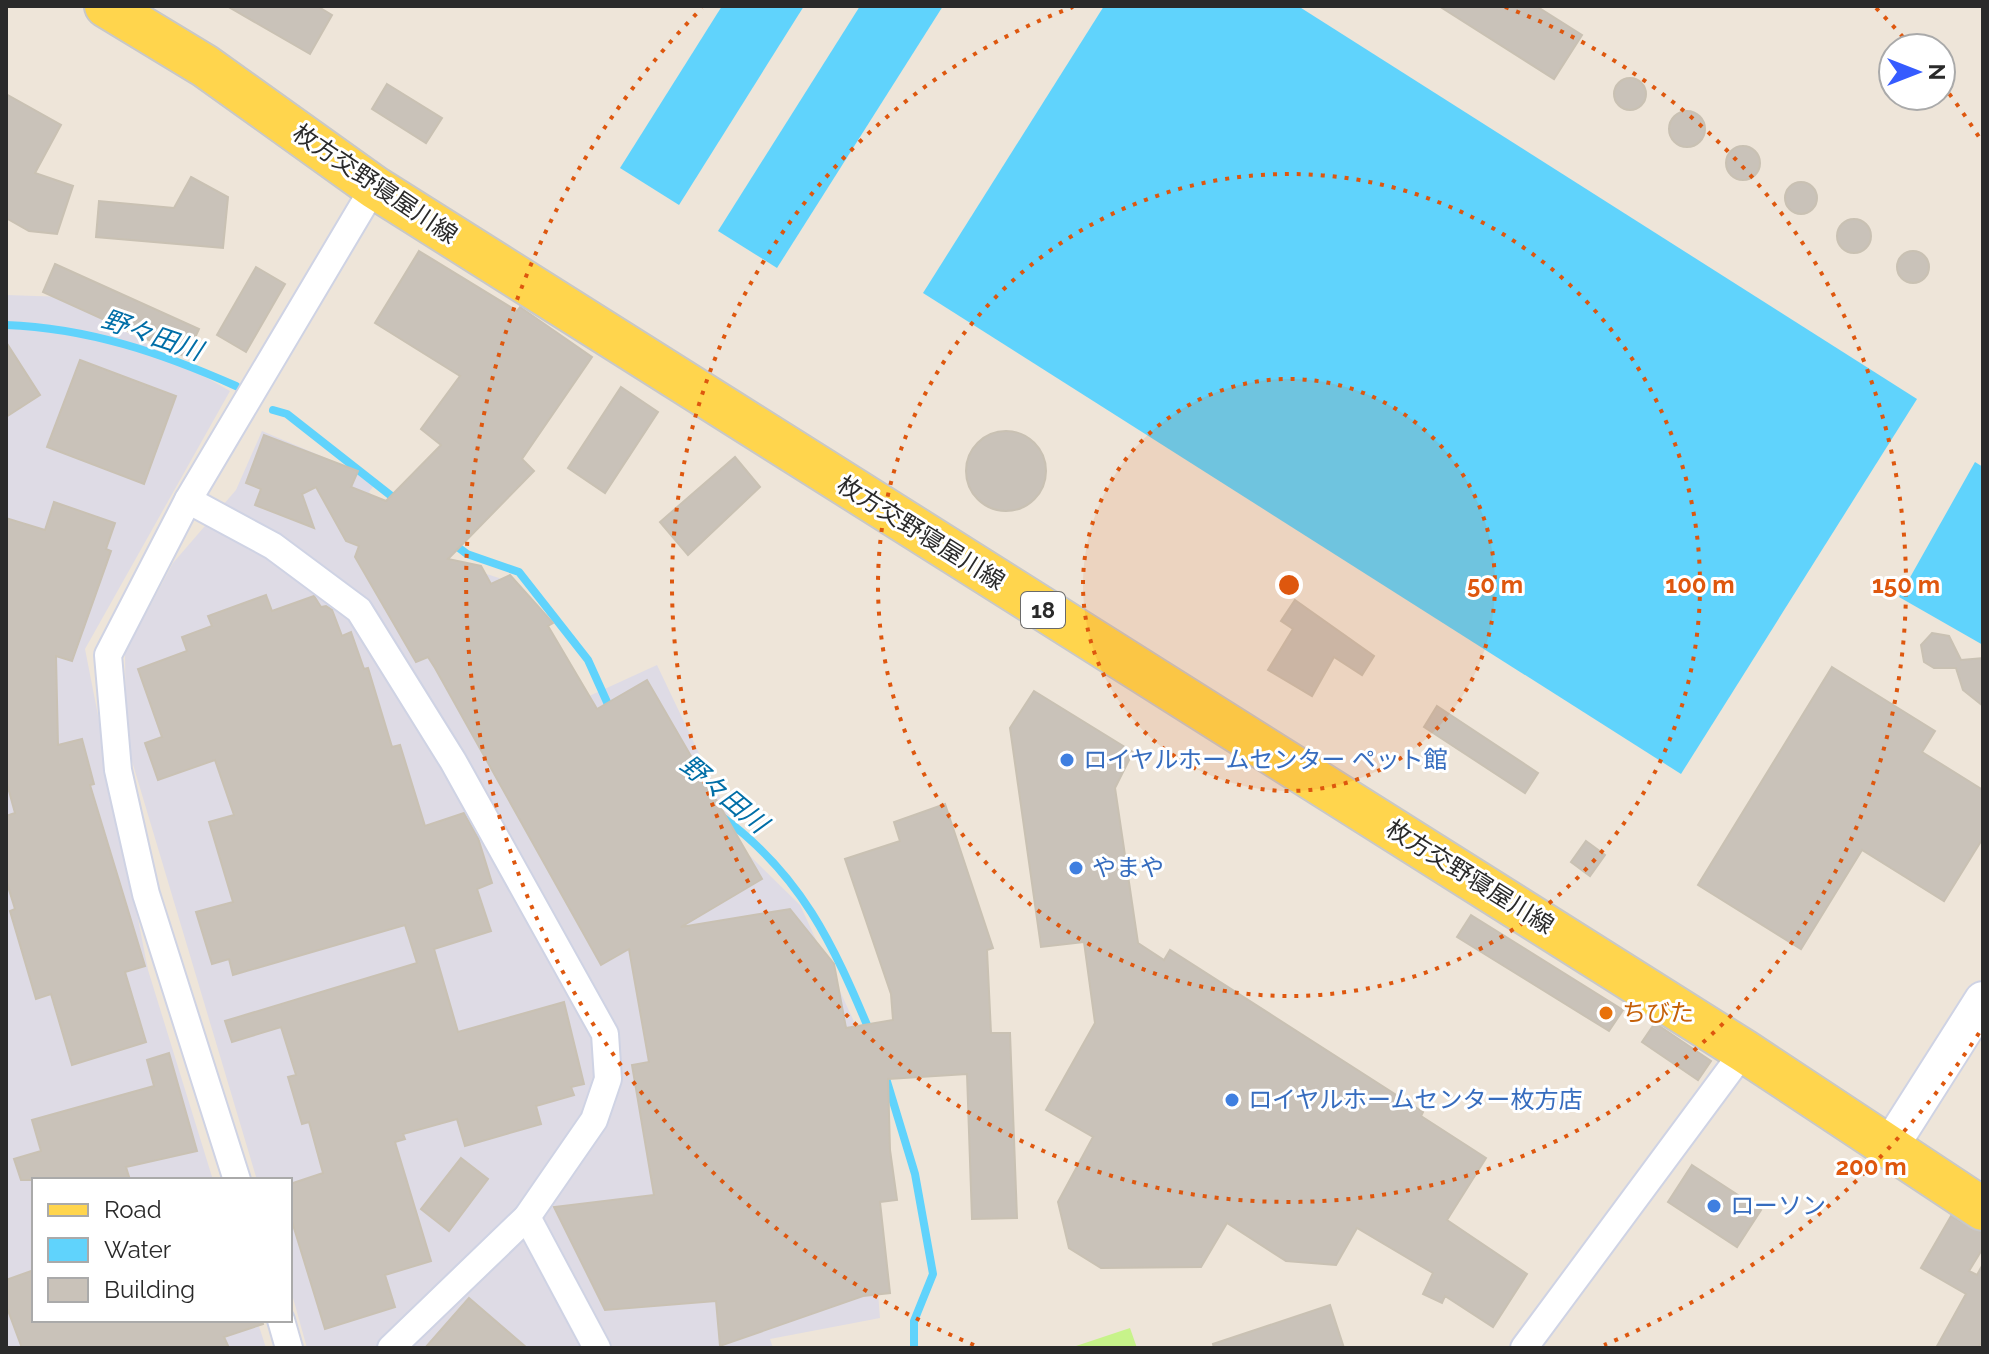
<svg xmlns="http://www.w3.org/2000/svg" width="1989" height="1354" font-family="Raleway,'Noto Sans JP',sans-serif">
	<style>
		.industrial { fill: #dedbe5 }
		.pitch { fill: #c7f38a }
		.water { fill: #60d3fc }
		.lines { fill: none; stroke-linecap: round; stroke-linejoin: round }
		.stream { stroke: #60d3fc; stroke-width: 8 }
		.building { fill: #c9c2b9; stroke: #c9c1b3; stroke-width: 2 }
		.street-casing { stroke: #cfd3e4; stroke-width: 30 }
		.secondary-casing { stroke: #cfd3e4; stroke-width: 40 }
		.primary-casing { stroke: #c8c8c8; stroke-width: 46 }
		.street { stroke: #fff; stroke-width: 26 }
		.secondary { stroke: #fff; stroke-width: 36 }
		.primary { stroke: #ffd54d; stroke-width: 42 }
		.ring { fill: none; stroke: #de570e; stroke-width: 4; stroke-dasharray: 4 8 }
		.shop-dot { fill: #3f7fe0; stroke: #fff; stroke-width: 3 }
		.food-dot { fill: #e8710a; stroke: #fff; stroke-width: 3 }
		.labels { text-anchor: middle; stroke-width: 6; stroke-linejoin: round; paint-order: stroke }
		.shield { fill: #fff; stroke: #6a6a6a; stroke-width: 2 }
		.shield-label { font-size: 22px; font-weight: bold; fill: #2a2a2a }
		.street-label { font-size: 24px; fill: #2a2a2a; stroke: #fff }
		.shop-label { font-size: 24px; fill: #366cbe; stroke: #fff; text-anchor: start }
		.food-label { font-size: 24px; fill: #c56008; stroke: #fff; text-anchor: start }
		.water-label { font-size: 26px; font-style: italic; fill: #006ea7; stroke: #fff }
		.centre { fill: #de570e; stroke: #fff; stroke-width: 4 }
		.ring-label { font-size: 24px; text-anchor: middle; font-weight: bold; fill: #de570e; stroke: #fff; stroke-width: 6; stroke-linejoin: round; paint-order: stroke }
	</style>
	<rect width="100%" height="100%" fill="#eee5d9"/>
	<g class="industrial">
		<polygon points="6,295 65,297 230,391 85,649 148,970 213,1180 34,1180 34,1320 257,1320 266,1348 6,1348"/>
		<polygon points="262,431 378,480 369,492 433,557 499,578 535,620 574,703 657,665 746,852 800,905 857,1028 880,1318 770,1339 773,1348 307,1348 290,1287 290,1180 257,1180 126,741 125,653 173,563 236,490"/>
	</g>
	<polygon class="pitch" points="1130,1328 1137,1348 1070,1348"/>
	<g class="water">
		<polygon points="722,6 804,6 679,205 620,168"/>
		<polygon points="860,6 943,6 777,268 718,231"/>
		<polygon points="1104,6 1298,6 1917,399 1681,774 923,293"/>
		<polygon points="1975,462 1983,467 1983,645 1899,597"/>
	</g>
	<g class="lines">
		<g class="stream">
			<path d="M6,325C88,328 162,353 236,386"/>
			<polyline points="273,410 287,414 399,502"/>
			<polyline points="451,542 467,554 519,572 588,660 611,711"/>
			<path d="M721,816C801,874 833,944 870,1032"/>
			<polyline points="885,1075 915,1174 933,1274 914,1321 914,1348"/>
		</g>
	</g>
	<g class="building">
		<polygon points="227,6 317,6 332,15 310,54"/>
		<polygon points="1439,6 1536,6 1582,35 1554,79"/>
		<circle cx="1630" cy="94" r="16"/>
		<polygon points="387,84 442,118 426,143 372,109"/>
		<polygon points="6,94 61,125 35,173 73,186 57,234 29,231 6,218"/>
		<circle cx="1687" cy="129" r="18"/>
		<circle cx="1743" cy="163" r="17"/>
		<polygon points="191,177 228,197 223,248 96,237 99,201 174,208"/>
		<circle cx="1801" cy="198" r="16"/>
		<circle cx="1854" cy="236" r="17"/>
		<circle cx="1913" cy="267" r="16"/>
		<polygon points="419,251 517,311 520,307 592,357 522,459 534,471 448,559 481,566 491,584 510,575 553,623 548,626 597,709 647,680 762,879 681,927 790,909 834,964 846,1028 893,1020 891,994 845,859 900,841 894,822 945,804 993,948 987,950 991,1033 1010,1033 1017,1218 972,1219 967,1074 888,1079 890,1150 897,1200 880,1202 890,1293 863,1296 720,1346 716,1301 605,1310 554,1207 654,1195 632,1065 649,1062 629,949 601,965 435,668 428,657 416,662 355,557 359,546 346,541 316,487 302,494 314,528 255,505 261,489 246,483 264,435 358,471 351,487 386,501 441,445 421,429 460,376 375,323"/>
		<polygon points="55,264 199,329 186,357 43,292"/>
		<polygon points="256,267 285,284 246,352 217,335"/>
		<polygon points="6,342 40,395 6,417"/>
		<polygon points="80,360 176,396 144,484 47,447"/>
		<polygon points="621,387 658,412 605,493 568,468"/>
		<circle cx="1006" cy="471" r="40"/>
		<polygon points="735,457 760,487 688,555 660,522"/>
		<polygon points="54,502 115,523 106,549 111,551 72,661 56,656 58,745 82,739 94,784 90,785 145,966 125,972 146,1042 72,1065 51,994 36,999 10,911 15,909 6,880 6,816 15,813 6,780 6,518 45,530"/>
		<polygon points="266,595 272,611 314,596 321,607 326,606 332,610 342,636 351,632 364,669 368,668 392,747 400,745 425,826 464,813 478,838 492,883 477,889 491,931 434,949 458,1032 564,1002 584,1084 571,1087 574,1095 536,1106 541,1124 465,1146 457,1119 403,1134 405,1139 395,1142 431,1261 385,1275 395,1307 325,1329 290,1215 290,1184 323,1173 309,1122 302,1124 288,1077 296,1075 281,1027 232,1042 225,1021 417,963 405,925 233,975 229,959 212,964 196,912 233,902 209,822 234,815 215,760 158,780 145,743 162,737 138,669 187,651 182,637 212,626 208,616"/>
		<polygon points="1295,600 1374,656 1362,675 1334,657 1312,696 1268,670 1293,629 1281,621"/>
		<polygon points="1932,633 1949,636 1961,660 1983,658 1983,706 1963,690 1956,668 1934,668 1924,662 1921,645"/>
		<polygon points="1832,667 1935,731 1922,752 1983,790 1983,838 1944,901 1862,850 1801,949 1698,885"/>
		<polygon points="1034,691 1133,752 1115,788 1138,943 1164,960 1170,950 1423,1112 1421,1116 1486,1158 1447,1220 1527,1274 1493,1327 1445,1296 1442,1303 1423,1294 1433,1273 1357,1228 1336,1265 1286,1261 1227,1223 1201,1267 1101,1268 1069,1248 1058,1202 1093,1137 1046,1110 1095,1023 1084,942 1041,947 1010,728"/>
		<polygon points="1437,706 1538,773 1525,793 1424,727"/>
		<polygon points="1586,841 1605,855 1590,876 1571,862"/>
		<polygon points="1471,915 1623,1010 1609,1031 1457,937"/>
		<polygon points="1655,1023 1711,1061 1698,1080 1642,1042"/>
		<polygon points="169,1053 197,1151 126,1167 130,1180 21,1180 14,1159 41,1151 32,1120 154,1086 147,1060"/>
		<polygon points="461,1158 488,1179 449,1231 421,1209"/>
		<polygon points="1692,1165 1761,1210 1737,1247 1668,1202"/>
		<polygon points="1951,1216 1983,1233 1983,1248 1969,1271 1977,1275 1983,1264 1983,1340 1978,1348 1936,1348 1966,1294 1921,1268"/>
		<polygon points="34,1270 34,1320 262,1320 263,1324 224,1337 229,1348 22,1348 6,1305 6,1280"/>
		<polygon points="469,1298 527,1348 425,1348"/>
		<polygon points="1330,1305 1344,1348 1214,1348 1213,1344"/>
	</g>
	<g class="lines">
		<g class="street-casing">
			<g id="street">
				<polyline points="188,500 273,546 359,610 453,761 605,1034 608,1079 594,1120 527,1217 391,1348"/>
				<polyline points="237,1180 146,894 118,770 108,655 188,500 374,187"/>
				<polyline points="527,1217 597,1348"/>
				<polyline points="281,1320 289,1348"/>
				<polyline points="1524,1348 1744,1051"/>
			</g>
		</g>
		<g class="secondary-casing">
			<polyline id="secondary" points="1889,1148 1983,1000"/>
		</g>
		<g class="primary-casing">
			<polyline id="primary" points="106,6 205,66 374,187 1744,1051 1983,1209"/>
		</g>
		<use href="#street" class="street"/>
		<use href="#secondary" class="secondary"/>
		<use href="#primary" class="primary"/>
	</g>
	<circle cx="1289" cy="585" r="206" fill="#de570e" fill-opacity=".12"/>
	<g class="ring">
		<circle cx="1289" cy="585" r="206"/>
		<circle cx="1289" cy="585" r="411"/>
		<path d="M1505 7A617 617 0 1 1 1073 7"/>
		<path d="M1979 1033A823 823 0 0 1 1604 1345M974 1345A823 823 0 0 1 702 8M1876 8A823 823 0 0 1 1910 45M1942 84A823 823 0 0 1 1979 137"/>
	</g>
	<g class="shop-dot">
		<circle cx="1067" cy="760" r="8"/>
		<circle cx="1076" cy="868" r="8"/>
		<circle cx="1232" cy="1100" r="8"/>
		<circle cx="1714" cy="1206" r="8"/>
	</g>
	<circle class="food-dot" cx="1606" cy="1013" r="8"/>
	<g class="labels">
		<rect class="shield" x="1021" y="592" width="44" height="36" rx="6"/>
		<g class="shield-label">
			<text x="1043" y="618">18</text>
		</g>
		<g class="street-label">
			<text transform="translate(375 184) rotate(34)" y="8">枚方交野寝屋川線</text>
			<text transform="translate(921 533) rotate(32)" y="8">枚方交野寝屋川線</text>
			<text transform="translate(1470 877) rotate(32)" y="8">枚方交野寝屋川線</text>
		</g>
		<g class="shop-label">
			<text x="1083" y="768">ロイヤルホームセンター ペット館</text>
			<text x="1092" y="876">やまや</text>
			<text x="1248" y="1108">ロイヤルホームセンター枚方店</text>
			<text x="1730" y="1214">ローソン</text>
		</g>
		<g class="food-label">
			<text x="1622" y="1021">ちびた</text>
		</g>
		<g class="water-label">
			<text transform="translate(152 335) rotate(19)" y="9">野々田川</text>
			<text transform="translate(724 794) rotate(40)" y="9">野々田川</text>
		</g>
	</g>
	<circle cx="1289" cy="585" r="12" class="centre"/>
	<g class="ring-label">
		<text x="1495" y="593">50 m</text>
		<text x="1700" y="593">100 m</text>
		<text x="1906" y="593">150 m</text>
		<text x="1871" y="1175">200 m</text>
	</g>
	<rect width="1989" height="1354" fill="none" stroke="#2a2a2a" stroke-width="16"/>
	<rect x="32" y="1178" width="260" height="144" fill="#ffffff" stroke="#aaaaaa" stroke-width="2"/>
	<rect x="48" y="1204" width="40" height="12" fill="#ffd54d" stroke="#aaaaaa" stroke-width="2"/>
	<text x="104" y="1218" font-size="24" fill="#2a2a2a">Road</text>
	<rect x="48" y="1238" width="40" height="24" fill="#60d3fc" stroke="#aaaaaa" stroke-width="2"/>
	<text x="104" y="1258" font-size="24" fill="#2a2a2a">Water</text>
	<rect x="48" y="1278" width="40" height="24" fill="#c9c2b9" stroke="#aaaaaa" stroke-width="2"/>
	<text x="104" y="1298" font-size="24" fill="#2a2a2a">Building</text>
	<g transform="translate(1917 72) rotate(90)"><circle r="38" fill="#ffffff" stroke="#aaaaaa" stroke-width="2"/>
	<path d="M0-6L14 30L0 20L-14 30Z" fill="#355bff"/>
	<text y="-12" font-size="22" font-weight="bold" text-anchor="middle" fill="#2a2a2a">N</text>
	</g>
</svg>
